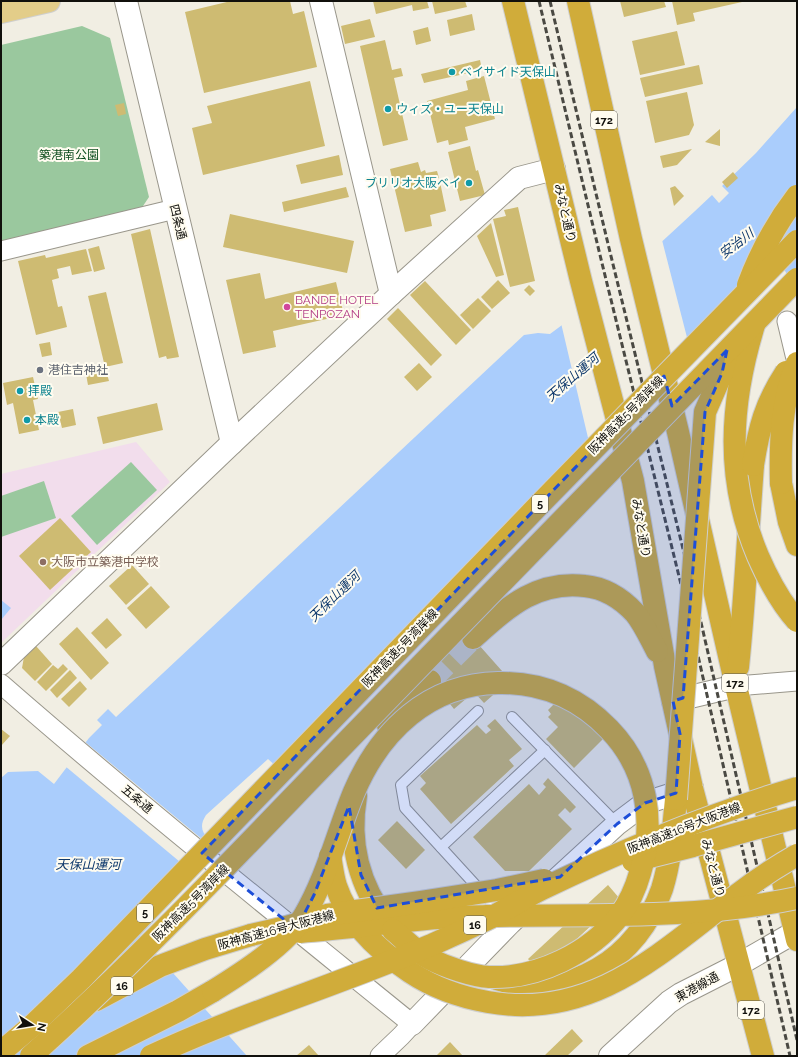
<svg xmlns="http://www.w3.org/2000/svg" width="798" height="1057" font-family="Raleway,'Noto Sans JP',sans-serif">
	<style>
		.education { fill: #f2ddec }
		.green { fill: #9ac89e }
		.water { fill: #aacdfc }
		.pier { fill: #f1eee3 }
		.building { fill: #cebb72 }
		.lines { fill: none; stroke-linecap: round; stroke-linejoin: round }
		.highway-tunnel { stroke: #cfcdc3; stroke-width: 22; stroke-dasharray: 22 11; stroke-linecap: butt }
		.lane-casing { stroke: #99968b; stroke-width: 12 }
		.street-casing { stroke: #99968b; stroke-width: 21 }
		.secondary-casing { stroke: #99968b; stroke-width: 24 }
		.primary-casing { stroke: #cfcfce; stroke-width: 24 }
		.highway-casing { stroke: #cfcfce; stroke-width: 24 }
		.lane { stroke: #fff; stroke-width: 10 }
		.street { stroke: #fff; stroke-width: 19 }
		.secondary { stroke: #fff; stroke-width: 22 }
		.primary { stroke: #e3cd89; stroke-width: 22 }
		.highway { stroke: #d0ac3a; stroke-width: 22 }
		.rail { stroke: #4a4943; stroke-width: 3; stroke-dasharray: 6 3; stroke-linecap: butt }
		.highway-bridge-casing { stroke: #cfcfce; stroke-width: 24; stroke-linecap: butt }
		.highway-bridge { stroke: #d0ac3a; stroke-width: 22 }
		.marked { fill: #1d4ed8; fill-opacity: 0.2; stroke: #1d4ed8; stroke-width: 3; stroke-dasharray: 8 5; stroke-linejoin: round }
		.culture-dot { fill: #0f9aa8; stroke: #fffcf0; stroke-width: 1.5 }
		.hotel-dot { fill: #d1479c; stroke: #fffcf0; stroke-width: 1.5 }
		.worship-dot { fill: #6b7280; stroke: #fffcf0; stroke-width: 1.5 }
		.education-dot { fill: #8d6e63; stroke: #fffcf0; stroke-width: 1.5 }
		.labels { text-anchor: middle; stroke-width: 4; stroke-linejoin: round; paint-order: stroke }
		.shield { fill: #fffcf0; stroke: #585750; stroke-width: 1 }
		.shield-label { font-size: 11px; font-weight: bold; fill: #11100c }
		.culture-label { font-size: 12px; fill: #0d838f; stroke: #fffcf0; text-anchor: start }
		.park-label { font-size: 12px; fill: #0c4c1c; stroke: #fffcf0 }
		.street-label { font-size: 12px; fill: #11100c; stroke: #fffcf0 }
		.hotel-label { font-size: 12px; fill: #b23c85; stroke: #fffcf0; text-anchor: start }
		.worship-label { font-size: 12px; fill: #5b616d; stroke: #fffcf0; text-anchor: start }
		.education-label { font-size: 12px; fill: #785e54; stroke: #fffcf0; text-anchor: start }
		.water-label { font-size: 13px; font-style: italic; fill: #0f396c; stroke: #fffcf0 }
	</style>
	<rect width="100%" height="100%" fill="#f1eee3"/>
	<polygon class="education" points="136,442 170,482 1,643 1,474"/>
	<g class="green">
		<polygon points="82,26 110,38 149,197 141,209 1,242 1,45"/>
		<polygon points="131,462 157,490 97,545 71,516"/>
		<polygon points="44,481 56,518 1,537 1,496"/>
	</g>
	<g class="water">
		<path d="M797,107V293L778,258L593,460L290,779L268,759L206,815C195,832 209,839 221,850L140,936L247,1056H1V778L8,772L38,771L54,784L89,738L102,725L97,720L108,709L116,717L524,335L538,333L550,334C608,292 660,244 712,195L719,203L729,193L722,186L756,153Z"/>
		<polygon points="1,600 11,608 1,620"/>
	</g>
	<g class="pier">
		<polygon points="662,240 691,353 593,459 561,323 583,308"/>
		<polygon points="84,741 220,854 198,877 65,766"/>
	</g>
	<g class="building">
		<polygon points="231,1 290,1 293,14 304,11 317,67 204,93 185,12"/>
		<polygon points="373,1 427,1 429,8 413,11 412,5 376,14"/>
		<polygon points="432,1 465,1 467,7 435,14"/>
		<polygon points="620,1 664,1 666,7 624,17"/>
		<polygon points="672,1 742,1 742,2 693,13 695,21 677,25"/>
		<polygon points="472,14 475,30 450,36 447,20"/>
		<polygon points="370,19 375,37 345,44 341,26"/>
		<polygon points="428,27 431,41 416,45 413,31"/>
		<polygon points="677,31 685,65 640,75 632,41"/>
		<polygon points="385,40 392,70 401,68 403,76 394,78 408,140 383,146 360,46"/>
		<polygon points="480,60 482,70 424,83 421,74"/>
		<polygon points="699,65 703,84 645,97 640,78"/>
		<polygon points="484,76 495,119 465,127 468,140 449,145 448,140 437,143 427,101 468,90 466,81"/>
		<polygon points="310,81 325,146 203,175 192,128 212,123 207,106"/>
		<polygon points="687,92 694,125 689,135 655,143 646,101"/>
		<polygon points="124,103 126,114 118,116 115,105"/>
		<polygon points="720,129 720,146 705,142"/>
		<polygon points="470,146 476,171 478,170 485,195 460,201 448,152"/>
		<polygon points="692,149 677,165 663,168 660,156"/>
		<polygon points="339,155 343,175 301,184 296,165"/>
		<polygon points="418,162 421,172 425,170 426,173 437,171 439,178 428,181 429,185 440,182 446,211 430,215 432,226 405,232 390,169"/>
		<polygon points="733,172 738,178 727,188 722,182"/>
		<polygon points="675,186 684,196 674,206 670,188"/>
		<polygon points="346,187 349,197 284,212 282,202"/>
		<polygon points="518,207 535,281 510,287 493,219 506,216 504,210"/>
		<polygon points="230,214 354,241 347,273 223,247"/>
		<polygon points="491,223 504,275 496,277 477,236"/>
		<polygon points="150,229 179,357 167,359 166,356 159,358 131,234"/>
		<polygon points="99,246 105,269 94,272 88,249"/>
		<polygon points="86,249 92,271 72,275 70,266 57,269 59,278 52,280 58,307 62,306 67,327 36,335 18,261 45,255 46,258"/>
		<polygon points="260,273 265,299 336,282 344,315 273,331 276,347 243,354 226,280"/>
		<polygon points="498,280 510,293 492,309 481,297"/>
		<polygon points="425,281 471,330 456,345 410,295"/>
		<polygon points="529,285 535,291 530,296 524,290"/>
		<polygon points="106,292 123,363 105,367 88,296"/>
		<polygon points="478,298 491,311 473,329 460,315"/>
		<polygon points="398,308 442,355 431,366 387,319"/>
		<polygon points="50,342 52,355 42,357 39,344"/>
		<polygon points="419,363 432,377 417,391 404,377"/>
		<polygon points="102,371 107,374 109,381 88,385 86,374"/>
		<polygon points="33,377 38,399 33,400 39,430 19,434 13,403 7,405 3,383"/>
		<polygon points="157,403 163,430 103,444 97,417"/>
		<polygon points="73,409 76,425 62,428 58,412"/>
		<polygon points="60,518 91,552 50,590 19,556"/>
		<polygon points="132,565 149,584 126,605 109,586"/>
		<polygon points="151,586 170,607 146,629 127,608"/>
		<polygon points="107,618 122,635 106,649 91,633"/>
		<polygon points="77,627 109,663 91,680 59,644"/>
		<polygon points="463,627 510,680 484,703 474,692 454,709 420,667"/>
		<polygon points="36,646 52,664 35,681 22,668 24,657"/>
		<polygon points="63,664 68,669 46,691 37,682 53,665 58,669"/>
		<polygon points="70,670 77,678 57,698 50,690"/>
		<polygon points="80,681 87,689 69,707 61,699"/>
		<polygon points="562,696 603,739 574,768 546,739 558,727 548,717 551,714 548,710"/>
		<polygon points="495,719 522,749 509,760 514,766 451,824 420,789 426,783 420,776 477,725 486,734 491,730 487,726"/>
		<polygon points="1,729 10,736 1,746"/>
		<polygon points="548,778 576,807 570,813 565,808 558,815 572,829 529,871 505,871 473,837 529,784 539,795 546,787 543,784"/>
		<polygon points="397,821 425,850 406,869 378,840"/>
		<polygon points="608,885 620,899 540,973 528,959"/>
		<polygon points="572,1029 583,1041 567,1056 544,1056"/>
		<polygon points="450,1042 463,1056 436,1056"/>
		<polygon points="309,1045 319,1056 296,1056"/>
	</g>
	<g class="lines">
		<polyline class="highway-tunnel" points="430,681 473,638"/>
		<g class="lane-casing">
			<g id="lane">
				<polyline points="478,711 401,785 405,808 501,913"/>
				<polyline points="512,717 617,824"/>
				<polyline points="441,847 545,750"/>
			</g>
		</g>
		<g class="street-casing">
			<g id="street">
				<polyline points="1,251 175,209"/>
				<polyline points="787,321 797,363"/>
				<path d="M1,684C135,801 274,912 412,1024L401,1036L380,1056"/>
				<polyline points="736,686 797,681"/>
			</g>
		</g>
		<g class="secondary-casing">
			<g id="secondary">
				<polyline points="126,1 232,443"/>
				<polyline points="321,1 391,294"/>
				<polyline points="1,664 232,443 391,294 519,178 554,169"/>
				<polyline points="673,701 736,686"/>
				<polyline points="556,880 617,824 645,803 692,788"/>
				<polyline points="412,1024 510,923 528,906"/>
				<polyline points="610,1056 669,1002 681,994 738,965 797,931"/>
			</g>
		</g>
		<g class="primary-casing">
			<polyline id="primary" points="1,12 49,1"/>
		</g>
		<g class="highway-casing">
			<g id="highway">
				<polyline points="513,1 581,281 633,481 665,666 692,788 763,1056"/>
				<polyline points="578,1 631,239 678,432 736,686 797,940"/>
				<polyline points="781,483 789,522 797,545"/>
				<path d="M473,638C507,608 536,580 585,586C605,588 622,599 635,613C644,624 650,638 657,651"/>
				<path d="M738,667C745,600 748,533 753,465"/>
				<polyline points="388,725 401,710 430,681"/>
				<path d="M356,796C348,842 359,886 388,923"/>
				<path d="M497,979C570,1003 638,958 662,889C671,860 673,829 676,799"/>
				<polyline points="96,1000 160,966 205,949 251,935"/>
				<polyline points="88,1056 178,1011 213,991"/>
			</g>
		</g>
		<use href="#lane" class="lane"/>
		<use href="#street" class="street"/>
		<use href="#secondary" class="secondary"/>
		<use href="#primary" class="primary"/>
		<use href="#highway" class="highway"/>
		<g class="rail">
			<polyline points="539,1 600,255 690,621 790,1056"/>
			<polyline points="550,1 609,248 700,618 797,1040"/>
		</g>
		<g class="highway-bridge-casing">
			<g id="highway-bridge">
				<path d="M748,285C760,253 777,222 797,196"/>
				<path d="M754,325C730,404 725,478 758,556C768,579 780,602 797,621"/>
				<path d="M753,465C759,428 765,404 786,372"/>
				<path d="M781,483C780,443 781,400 797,363"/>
				<polyline points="676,799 705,412 722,373 727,352"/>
				<path d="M330,856C332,866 333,877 336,886C348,922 379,951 410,972C434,988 460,997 488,1002C593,1021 661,952 737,895C756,880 776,867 797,855"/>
				<polyline points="633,861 693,846 797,817"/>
				<path d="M300,932C342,929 384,923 426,919C446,917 467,917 487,916C590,914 695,920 797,898"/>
				<polyline points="251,935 286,927 327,915 421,902 497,890 544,880"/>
				<path d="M213,991C242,973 286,945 304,916C327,877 337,833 354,792C380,731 429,684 498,683C542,682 578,697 609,729C647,768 656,822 640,873C636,887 629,903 620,915C590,953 538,979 489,977C472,976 446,967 430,959C416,952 405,940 393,930"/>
				<polyline points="1,1052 33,1025 81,979 538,506 797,241"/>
				<path d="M31,1056C146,953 250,841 357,731C503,580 649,429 797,279"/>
				<path d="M151,1056C241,1014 337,985 429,946C449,937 470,928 490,918C507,909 524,898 542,889C625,849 709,814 797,788"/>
			</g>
		</g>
		<use href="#highway-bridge" class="highway-bridge"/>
	</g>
	<path class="marked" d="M727,350L722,373L705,412L683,698L673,701L680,734L676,793L645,803L617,824L560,877L377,908L361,875L349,806L314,895L299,924L292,926L202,853L664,376L672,406Z"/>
	<g class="culture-dot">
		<circle cx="452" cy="72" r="4"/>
		<circle cx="388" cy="109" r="4"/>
		<circle cx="469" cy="183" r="4"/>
		<circle cx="20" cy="391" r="4"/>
		<circle cx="27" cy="420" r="4"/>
	</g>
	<circle class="hotel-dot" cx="287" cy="307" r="4"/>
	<circle class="worship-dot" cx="40" cy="370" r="4"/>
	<circle class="education-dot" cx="43" cy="562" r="4"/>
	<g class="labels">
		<g class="shield">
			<rect x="591" y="111" width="26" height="18" rx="3"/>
			<rect x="532" y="495" width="16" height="18" rx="3"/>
			<rect x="722" y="674" width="26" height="18" rx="3"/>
			<rect x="137" y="904" width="16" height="18" rx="3"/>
			<rect x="464" y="916" width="22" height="18" rx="3"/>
			<rect x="111" y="977" width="22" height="18" rx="3"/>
			<rect x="738" y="1001" width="26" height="18" rx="3"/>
		</g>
		<g class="shield-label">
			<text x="604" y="124">172</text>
			<text x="540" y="508">5</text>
			<text x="735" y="687">172</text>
			<text x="145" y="917">5</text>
			<text x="475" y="929">16</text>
			<text x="122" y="990">16</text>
			<text x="751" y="1014">172</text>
		</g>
		<g class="culture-label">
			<text x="460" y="76">ベイサイド天保山</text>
			<text x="396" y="113">ウィズ・ユー天保山</text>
			<text x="461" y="187" text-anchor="end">ブリリオ大阪ベイ</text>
			<text x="28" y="395">拝殿</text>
			<text x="35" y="424">本殿</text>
		</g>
		<g class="park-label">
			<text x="69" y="159">築港南公園</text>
		</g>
		<g class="street-label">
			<text transform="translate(565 213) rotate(77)" y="4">みなと通り</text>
			<text transform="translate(178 222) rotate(76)" y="4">四条通</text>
			<text transform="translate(626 415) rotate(-46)" y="4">阪神高速5号湾岸線</text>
			<text transform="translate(641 528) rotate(80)" y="4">みなと通り</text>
			<text transform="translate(400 648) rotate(-46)" y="4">阪神高速5号湾岸線</text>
			<text transform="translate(137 799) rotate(40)" y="4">五条通</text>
			<text transform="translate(684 828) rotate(-21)" y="4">阪神高速16号大阪港線</text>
			<text transform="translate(713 868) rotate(75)" y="4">みなと通り</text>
			<text transform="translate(191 903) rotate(-45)" y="4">阪神高速5号湾岸線</text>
			<text transform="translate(276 930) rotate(-15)" y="4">阪神高速16号大阪港線</text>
			<text transform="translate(697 987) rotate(-29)" y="4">東港線通</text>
		</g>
		<g class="hotel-label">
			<text x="295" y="304">BANDE HOTEL<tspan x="295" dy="14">TENPOZAN</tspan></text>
		</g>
		<g class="worship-label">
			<text x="48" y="374">港住吉神社</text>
		</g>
		<g class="education-label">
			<text x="51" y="566">大阪市立築港中学校</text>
		</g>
		<g class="water-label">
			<text transform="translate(736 243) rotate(-37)" y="5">安治川</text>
			<text transform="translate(572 377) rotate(-41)" y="5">天保山運河</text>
			<text transform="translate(334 596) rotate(-44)" y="5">天保山運河</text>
			<text x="88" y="869">天保山運河</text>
		</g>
	</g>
	<rect width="798" height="1057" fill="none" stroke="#11100c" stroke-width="4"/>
	<g transform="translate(32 1025) rotate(102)" stroke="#fffcf0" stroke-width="3" paint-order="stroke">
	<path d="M0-3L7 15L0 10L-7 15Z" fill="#11100c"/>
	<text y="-6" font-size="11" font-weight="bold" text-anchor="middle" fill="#11100c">N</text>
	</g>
</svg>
